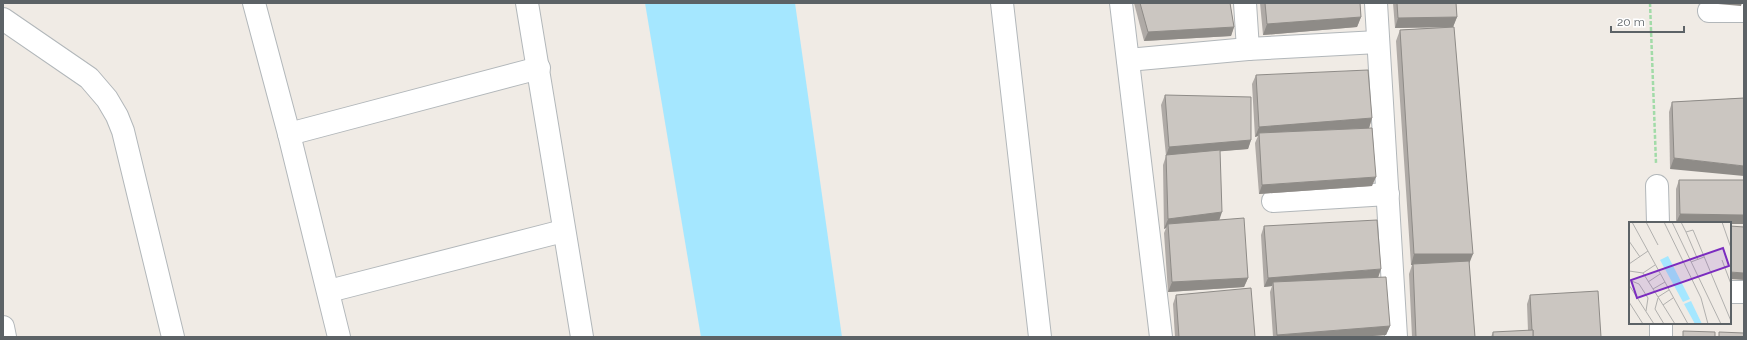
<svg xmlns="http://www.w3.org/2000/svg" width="1747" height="340" font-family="Raleway,sans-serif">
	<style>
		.water { fill: #a5e7ff }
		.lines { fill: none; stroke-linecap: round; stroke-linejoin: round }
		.minor-casing { stroke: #b2b7ba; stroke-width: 24 }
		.path { stroke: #a2dba8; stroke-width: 2.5; stroke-dasharray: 4 2; stroke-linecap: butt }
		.minor { stroke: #fff; stroke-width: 22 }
		.wall { fill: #afaaa6 }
		.shaded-wall { fill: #8e8b87 }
		.building { fill: #cbc6c1; stroke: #8e8b87 }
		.inset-road { fill: none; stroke: #b1b0ae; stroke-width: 1 }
		.view { fill: #7b2cbf; fill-opacity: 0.15; stroke: #7b2cbf; stroke-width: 2 }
		.inset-edge { fill: none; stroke: #5c6266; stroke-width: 2 }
	</style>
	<rect width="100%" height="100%" fill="#f0ebe5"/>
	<polygon class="water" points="645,3 795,3 842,337 701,337"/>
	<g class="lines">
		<g class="minor-casing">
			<g id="minor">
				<polyline points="254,3 289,134 339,337"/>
				<polyline points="527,3 582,337"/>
				<polyline points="1002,3 1040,337"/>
				<polyline points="1121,3 1161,337"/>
				<polyline points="1245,3 1248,49"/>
				<polyline points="1376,3 1396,337"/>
				<polyline points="1709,11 1744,11"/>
				<polyline points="3,19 89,78 107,99 117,116 123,131 173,337"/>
				<polyline points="1128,60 1248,49 1378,42"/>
				<polyline points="289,134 539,68"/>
				<polyline points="1657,186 1658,223"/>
				<polyline points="1273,201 1388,194"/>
				<polyline points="329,291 563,231"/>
				<polyline points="1730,292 1744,292"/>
				<polyline points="1661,323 1661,337"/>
				<polyline points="3,327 5,337"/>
			</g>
		</g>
		<polyline class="path" points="1650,3 1656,163"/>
		<use href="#minor" class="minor"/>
	</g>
	<g class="wall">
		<polygon points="1134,3 1230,3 1234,27 1231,36 1144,41"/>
		<polygon points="1260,3 1360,3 1361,17 1357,27 1263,35"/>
		<polygon points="1393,3 1456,3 1457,17 1453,27 1469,264 1475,337 1412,337 1409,274 1412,265 1411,265 1396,41 1400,30 1444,27 1395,28"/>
		<polygon points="1256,75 1372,118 1369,128 1372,186 1259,194 1255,143 1258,136 1255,137 1252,84"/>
		<polygon points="1165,95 1251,140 1248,149 1220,151 1219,220 1248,278 1244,287 1168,292 1164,233 1166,228 1164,229 1163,165 1166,156 1161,105"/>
		<polygon points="1744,98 1670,169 1669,112 1672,102"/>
		<polygon points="1679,180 1730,223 1676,223 1676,189"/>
		<polygon points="1264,226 1378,277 1390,326 1386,335 1359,337 1273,337 1270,292 1272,286 1264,287 1261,235"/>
		<polygon points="1176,295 1255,337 1175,337 1173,304"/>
		<polygon points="1530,295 1601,337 1491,337 1493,332 1528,331 1527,304"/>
	</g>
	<g class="shaded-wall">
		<polygon points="1669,3 1692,3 1692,4"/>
		<polygon points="1719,3 1742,3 1741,6 1718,4"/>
		<polygon points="1361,17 1357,27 1263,35 1267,24"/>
		<polygon points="1457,17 1453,27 1395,28 1398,18"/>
		<polygon points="1234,27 1231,36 1144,41 1148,32"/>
		<polygon points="1372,118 1369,128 1259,133 1258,136 1255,137 1259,127"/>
		<polygon points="1251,140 1248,149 1166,156 1169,147"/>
		<polygon points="1674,158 1744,166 1744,176 1670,169"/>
		<polygon points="1376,177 1372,186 1259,194 1262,185"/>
		<polygon points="1222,212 1219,221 1168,224 1166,228 1164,229 1168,219"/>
		<polygon points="1680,214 1744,215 1744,224 1730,224 1730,223 1676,223"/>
		<polygon points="1414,254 1473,254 1469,264 1411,265"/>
		<polygon points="1381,269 1378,278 1273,282 1272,286 1264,287 1268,278"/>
		<polygon points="1730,272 1744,273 1744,280 1730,279"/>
		<polygon points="1248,278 1244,287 1168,292 1172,282"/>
		<polygon points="1390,326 1386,335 1359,337 1276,337 1277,335"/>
	</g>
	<g class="building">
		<polygon points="1140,3 1230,3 1234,27 1148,32"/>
		<polygon points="1265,3 1360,3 1361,17 1267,24"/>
		<polygon points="1397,3 1456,3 1457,17 1398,18"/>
		<polygon points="1454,27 1473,254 1414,254 1400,30"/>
		<polygon points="1368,70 1372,118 1259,127 1256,75"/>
		<polygon points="1165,95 1251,97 1251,140 1169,147"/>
		<polygon points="1744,98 1744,166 1674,158 1672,102"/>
		<polygon points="1372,128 1376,177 1262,185 1259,133"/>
		<polygon points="1220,150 1222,212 1168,219 1166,155"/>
		<polygon points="1679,180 1744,180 1744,215 1680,214"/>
		<polygon points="1244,218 1248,278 1172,282 1168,224"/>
		<polygon points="1377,220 1381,269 1268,278 1264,226"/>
		<polygon points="1730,226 1744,227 1744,273 1730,272"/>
		<polygon points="1469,261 1475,337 1416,337 1413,264"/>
		<polygon points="1386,277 1390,326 1277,335 1273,282"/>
		<polygon points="1251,288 1255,337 1179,337 1176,295"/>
		<polygon points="1598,291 1601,337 1533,337 1533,330 1532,330 1530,295"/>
		<polygon points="1533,330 1533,337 1493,337 1493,332"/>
		<polygon points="1683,331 1715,332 1715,337 1683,337"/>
		<polygon points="1719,332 1744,333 1744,337 1719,337"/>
	</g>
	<g transform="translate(1629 222)">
		<rect width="102" height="102" fill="#f0ebe5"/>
		<path d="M39,34L61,77L54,80L31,38ZM62,79L73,102H66L55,82Z" fill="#a5e7ff"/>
		<path class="inset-road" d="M3,0L59,102M17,0L29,23M35,0L72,76L79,102M43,0L92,102M52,0L57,10L64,8L102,99M93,0L102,26M57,10L69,38M0,19L11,35M93,38L102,62M62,40L75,35M0,42L19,29M0,49L14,51L26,43M14,51L46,102M0,58L10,62L19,76L17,89M19,60L31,52M0,63L25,102M24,67L36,60M29,75L40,68M29,76L26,87L35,102M0,80L14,102M34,83L44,76"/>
		<path class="view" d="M94,26L100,44L8,76L2,58Z"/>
		<rect width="102" height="102" class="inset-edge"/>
	</g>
	<rect width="1747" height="340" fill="none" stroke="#5c6266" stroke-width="8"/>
	<path d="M1611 26v6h73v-6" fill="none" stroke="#5c6266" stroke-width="2"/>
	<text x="1617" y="26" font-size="12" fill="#5c6266" stroke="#ffffff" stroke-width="3" paint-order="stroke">20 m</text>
</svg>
